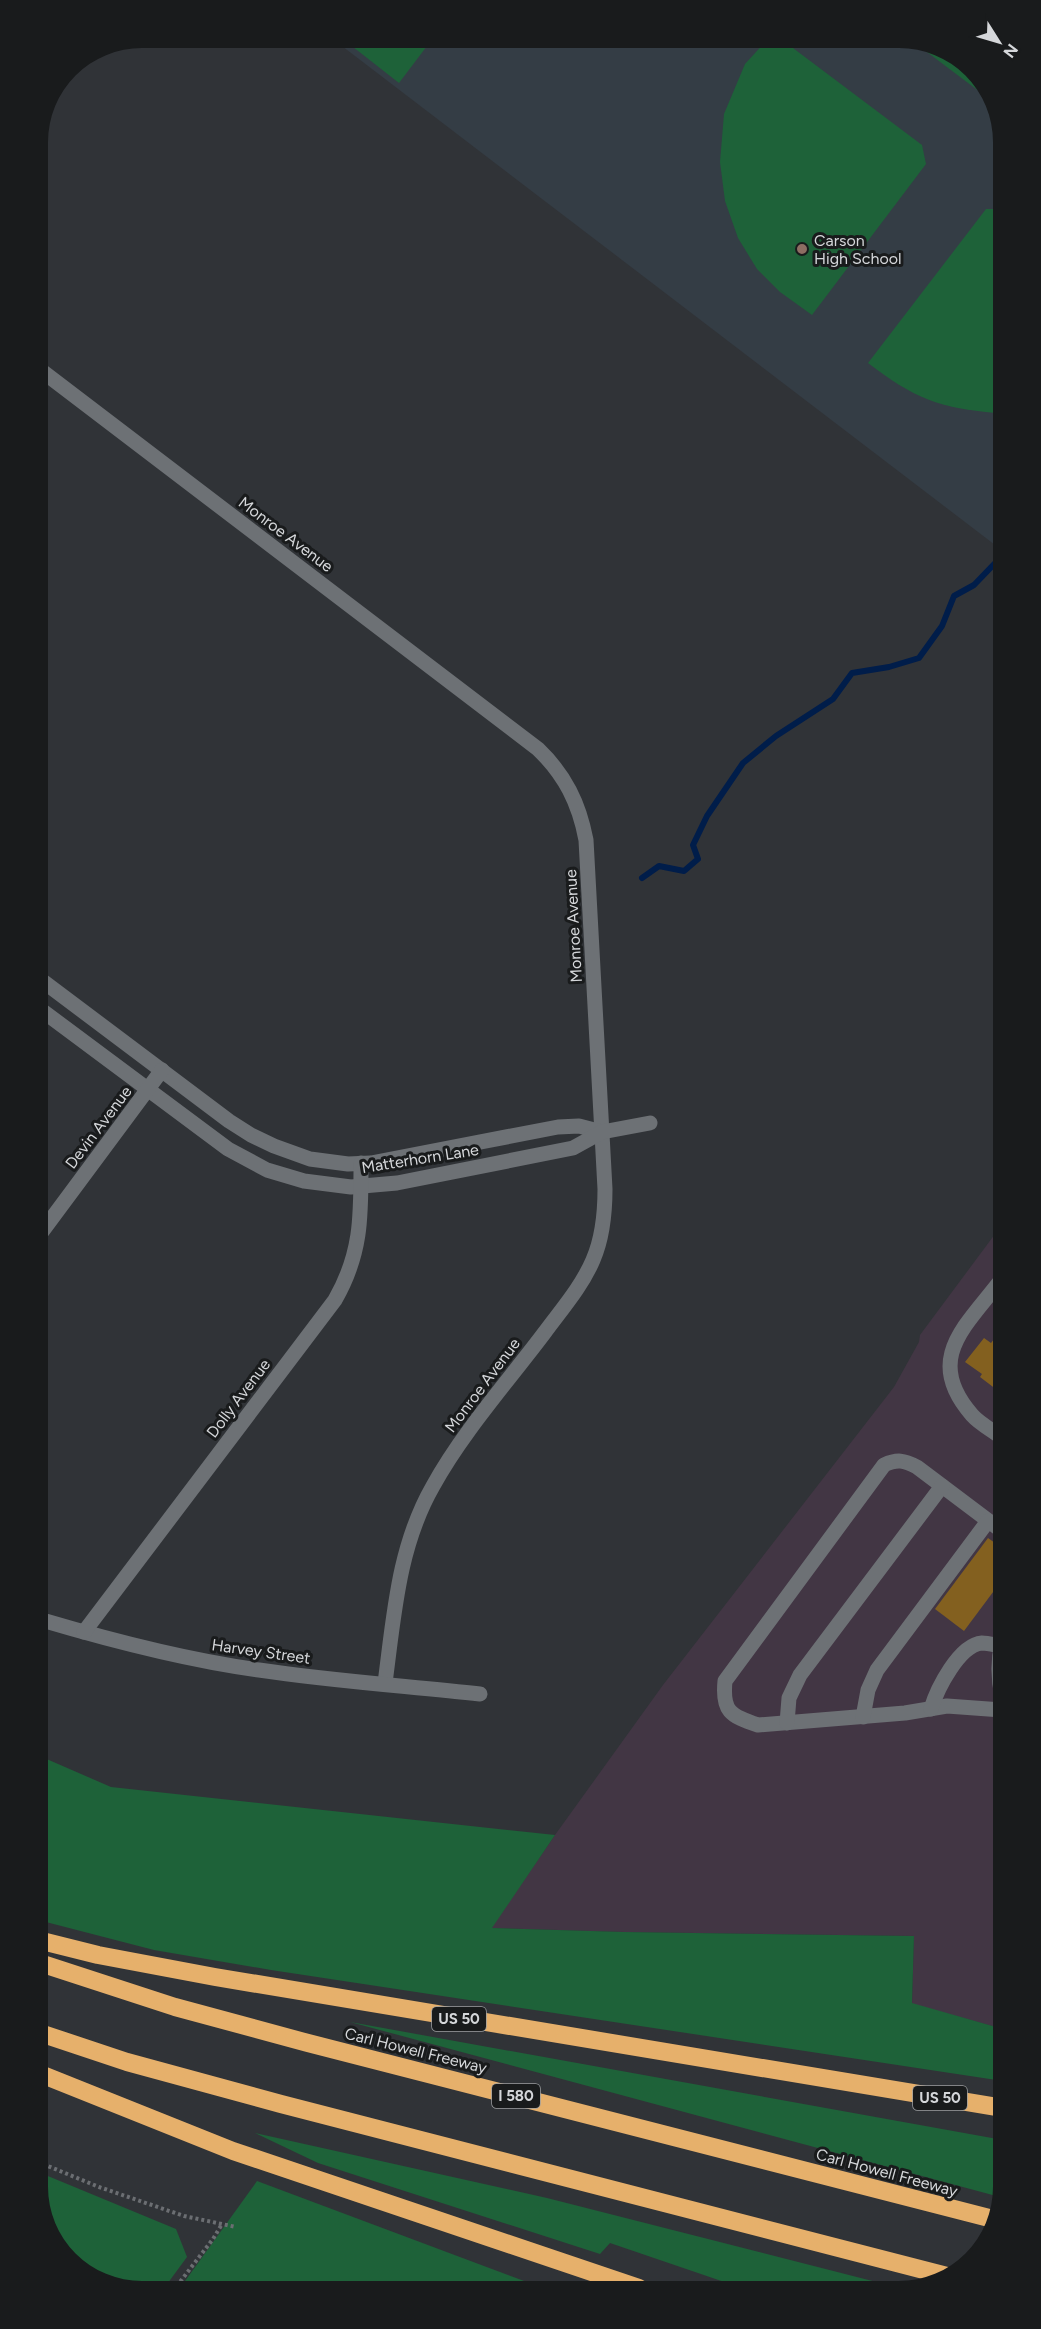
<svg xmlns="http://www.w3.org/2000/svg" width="1041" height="2329" font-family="Figtree,sans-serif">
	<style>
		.commercial { fill: #423644 }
		.built { fill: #343d45 }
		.green { fill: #1e6239 }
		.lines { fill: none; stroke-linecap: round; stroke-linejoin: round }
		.stream { stroke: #001d4a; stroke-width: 6 }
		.building { fill: #83601f }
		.path { stroke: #6b6e72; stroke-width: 4; stroke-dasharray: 3 3; stroke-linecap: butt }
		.minor { stroke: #6d7175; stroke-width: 15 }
		.highway { stroke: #e6b06b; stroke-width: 18 }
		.education-dot { fill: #8d6e63; stroke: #191b1c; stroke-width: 2 }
		.labels { text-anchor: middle; stroke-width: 6; stroke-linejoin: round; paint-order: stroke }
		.shield { fill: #191b1c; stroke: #9d9fa1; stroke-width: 1.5 }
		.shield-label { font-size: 15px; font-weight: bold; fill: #d5d7da }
		.poi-label { font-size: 16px; fill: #d5d7da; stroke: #191b1c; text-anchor: start }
		.street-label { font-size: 16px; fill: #d5d7da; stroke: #191b1c }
	</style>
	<rect width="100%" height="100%" fill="#303337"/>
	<polygon class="commercial" points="1001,1226 1003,2029 912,2004 914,1936 624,1932 491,1928 555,1835 663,1685 894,1387 919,1342 920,1335"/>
	<polygon class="built" points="906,38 963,59 998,108 999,548 338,43"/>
	<g class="green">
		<polygon points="768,39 781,39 922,145 926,164 812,315 780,292 757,269 738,238 725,201 720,162 724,114 745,64"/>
		<polygon points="911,40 963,59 992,101"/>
		<polygon points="430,42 399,83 348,43"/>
		<path d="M986,209H998L999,412L996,413C938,408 914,398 868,363Z"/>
		<polygon points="42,1757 111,1787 555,1835 492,1928 624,1932 914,1936 912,2003 1003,2029 1003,2081 271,1970 154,1950 42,1921"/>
		<polygon points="350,2022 1003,2140 1003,2187 1000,2197"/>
		<polygon points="255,2133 547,2198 892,2286 739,2287 610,2243 600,2254 318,2163"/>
		<polygon points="43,2174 176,2229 187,2257 162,2291 135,2291 79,2270 43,2221"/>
		<polygon points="257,2181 543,2288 184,2291 180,2288"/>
	</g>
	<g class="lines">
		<polyline class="stream" points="642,878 659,866 684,871 698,859 693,845 707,816 743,763 776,736 833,699 852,673 889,667 919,658 942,626 954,596 974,585 999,559"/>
	</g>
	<g class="building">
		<polygon points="1001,1330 1001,1393 980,1377 982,1374 965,1362 984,1338 991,1343"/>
		<polygon points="988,1538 1002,1548 1002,1580 964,1631 935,1609"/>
	</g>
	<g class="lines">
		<g class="path">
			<polyline points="43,2164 99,2187 184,2216 236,2227"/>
			<polyline points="173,2291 213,2239 222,2224"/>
		</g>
		<g class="minor">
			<path d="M38,368L538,749C565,775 579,803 586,840L605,1189C605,1213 603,1237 593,1260C582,1286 562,1309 545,1332C509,1380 462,1433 433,1486C398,1547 394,1616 385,1683"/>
			<polyline points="40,979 229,1121 251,1135 274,1146 310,1159 348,1164 371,1163 558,1127 579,1126 602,1132"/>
			<polyline points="40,1009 228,1149 267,1170 304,1181 351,1187 397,1183 573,1148 602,1132 650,1123"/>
			<polyline points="41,1233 162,1070"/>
			<path d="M1001,1280C966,1326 923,1359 972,1415C980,1424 992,1430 1001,1437"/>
			<path d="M1002,1531L917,1467C904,1460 897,1459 884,1465L725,1681C722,1711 730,1716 758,1725L905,1713L947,1706L1002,1710"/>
			<path d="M42,1620C113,1641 185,1660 259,1670C332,1681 407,1686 480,1694"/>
			<path d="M84,1632L335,1300C362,1253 361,1215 361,1163"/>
			<path d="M1002,1642C998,1660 998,1679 1002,1696"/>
			<path d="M931,1709C937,1689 959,1645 982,1643C988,1643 995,1645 1001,1646"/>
			<polyline points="863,1717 868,1690 877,1670 988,1521"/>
			<polyline points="787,1723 789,1698 800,1675 942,1486"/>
		</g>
		<g class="highway">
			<polyline points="42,1941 98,1955 215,1977 1003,2108"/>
			<polyline points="43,1964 175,2007 308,2043 993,2219"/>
			<polyline points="43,2034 127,2062 281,2104 947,2276"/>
			<polyline points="43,2075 233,2151 639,2288"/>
		</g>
	</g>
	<circle class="education-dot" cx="802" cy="249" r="6"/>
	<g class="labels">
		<g class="shield">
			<rect x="432" y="2007" width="54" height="24" rx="4.5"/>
			<rect x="492" y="2084" width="48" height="24" rx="4.5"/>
			<rect x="913" y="2086" width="54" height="24" rx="4.5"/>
		</g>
		<g class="shield-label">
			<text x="459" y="2024">US 50</text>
			<text x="516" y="2101">I 580</text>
			<text x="940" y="2103">US 50</text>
		</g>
		<g class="poi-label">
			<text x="814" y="246">Carson<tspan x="814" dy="18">High School</tspan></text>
		</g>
		<g class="street-label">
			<text transform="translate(286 534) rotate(37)" y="6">Monroe Avenue</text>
			<text transform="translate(573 926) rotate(-93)" y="6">Monroe Avenue</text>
			<text transform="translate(98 1127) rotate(-53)" y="6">Devin Avenue</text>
			<text transform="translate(420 1158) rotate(-9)" y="6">Matterhorn Lane</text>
			<text transform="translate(482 1385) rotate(-53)" y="6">Monroe Avenue</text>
			<text transform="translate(238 1398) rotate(-53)" y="6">Dolly Avenue</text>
			<text transform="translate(261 1651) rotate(8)" y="6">Harvey Street</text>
			<text transform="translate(416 2050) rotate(14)" y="6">Carl Howell Freeway</text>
			<text transform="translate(887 2172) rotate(15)" y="6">Carl Howell Freeway</text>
		</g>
	</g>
	<path d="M0 0H1041V2329H0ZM142 48H899A94 94 0 0 1 993 142V2187A94 94 0 0 1 899 2281H142A94 94 0 0 1 48 2187V142A94 94 0 0 1 142 48Z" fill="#191b1c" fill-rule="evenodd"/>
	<g transform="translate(999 42) rotate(127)" stroke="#191b1c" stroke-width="4.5" paint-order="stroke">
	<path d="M0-4.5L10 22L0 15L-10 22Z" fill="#d5d7da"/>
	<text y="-9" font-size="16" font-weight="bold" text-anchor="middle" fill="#d5d7da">N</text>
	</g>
</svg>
